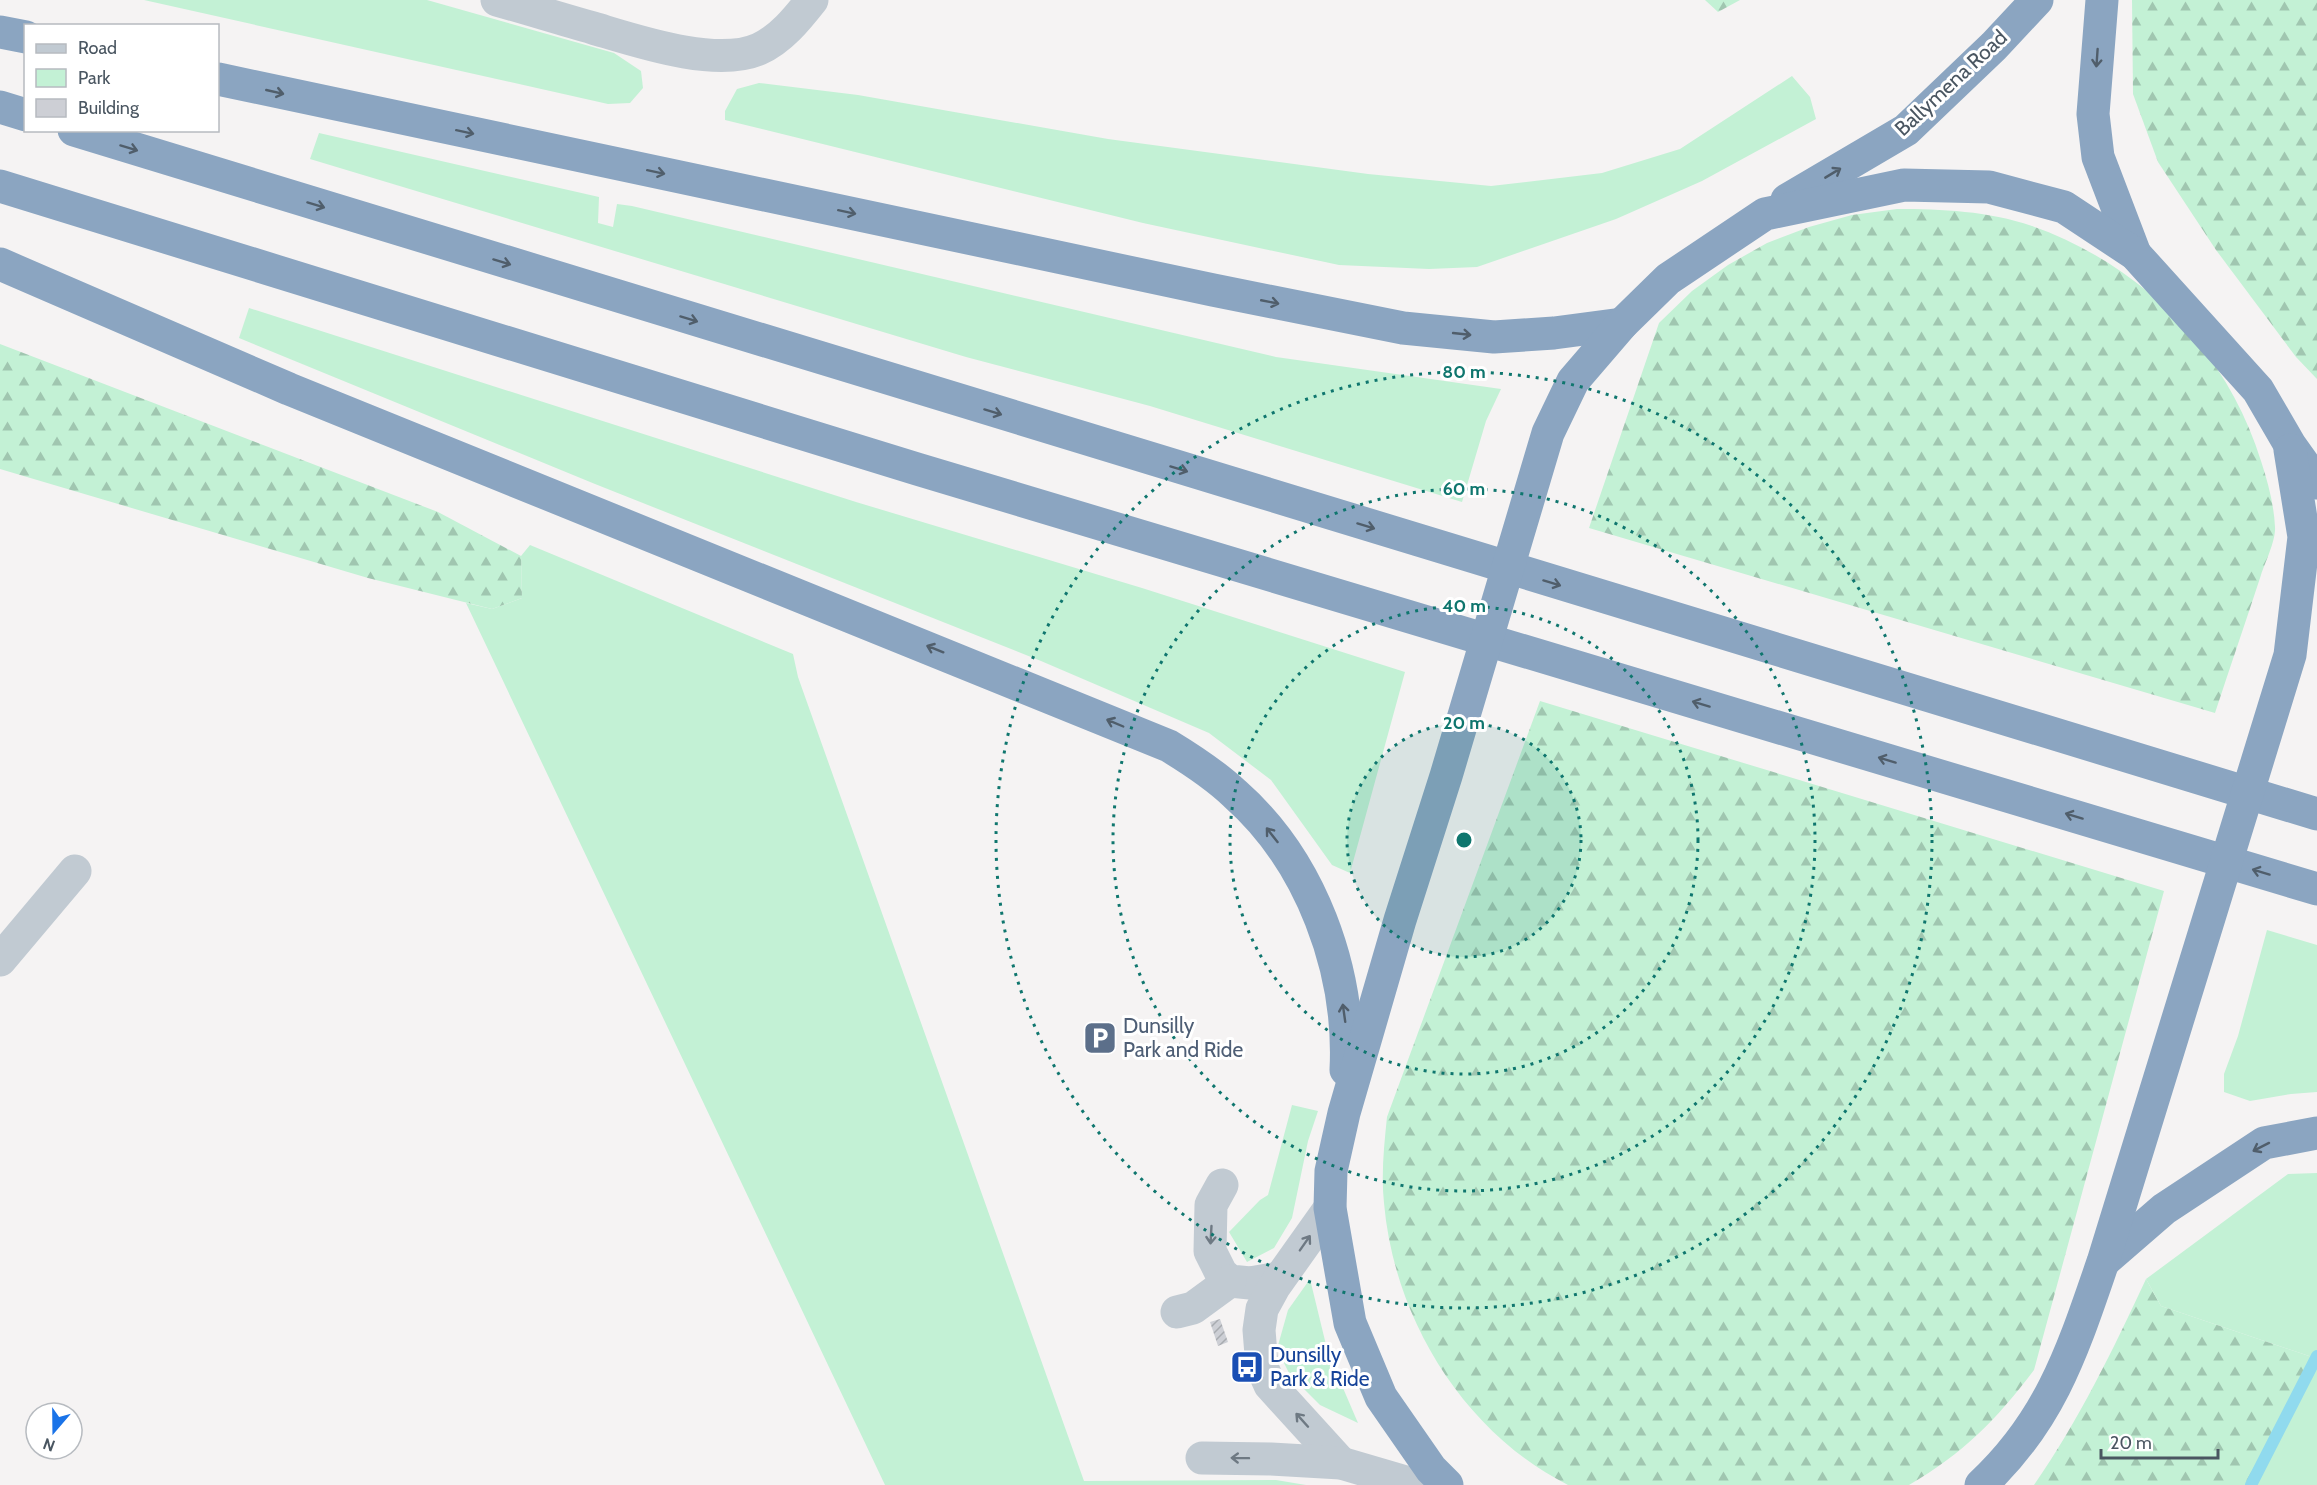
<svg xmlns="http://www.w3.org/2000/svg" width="2317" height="1485" font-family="Cabin,sans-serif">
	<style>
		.green { fill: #c3f1d5 }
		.forest { fill: url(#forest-firs) }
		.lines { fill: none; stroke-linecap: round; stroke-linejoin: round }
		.stream { stroke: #90daee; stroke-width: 12 }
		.building { fill: url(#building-hatch) }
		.minor { stroke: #c1cad2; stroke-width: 33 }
		.highway { stroke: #8ba5c1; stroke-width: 33 }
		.oneway { stroke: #505e6b }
		.oneway2 { stroke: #6e7983 }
		.ring { fill: none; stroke: #0f766e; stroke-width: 3; stroke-dasharray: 3 6 }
		.labels { text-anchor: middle; stroke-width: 6; stroke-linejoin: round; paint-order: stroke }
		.street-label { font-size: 21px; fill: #4a5661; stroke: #fff }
		.service-label { font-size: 21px; fill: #4e5e75; stroke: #fff; text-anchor: start }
		.transit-label { font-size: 21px; fill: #164399; stroke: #fff; text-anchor: start }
		.centre { fill: #0f766e; stroke: #fff; stroke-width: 3 }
		.ring-label { font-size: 18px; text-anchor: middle; font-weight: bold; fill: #0f766e; stroke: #fff; stroke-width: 6; stroke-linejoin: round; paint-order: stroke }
	</style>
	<defs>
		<pattern id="forest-firs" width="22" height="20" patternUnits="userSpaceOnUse" patternTransform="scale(1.5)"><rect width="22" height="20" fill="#c3f1d5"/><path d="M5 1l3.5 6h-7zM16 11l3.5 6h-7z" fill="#a0c6b0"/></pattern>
		<pattern id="building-hatch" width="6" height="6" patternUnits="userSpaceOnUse" patternTransform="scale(1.5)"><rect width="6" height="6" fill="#cdcfd5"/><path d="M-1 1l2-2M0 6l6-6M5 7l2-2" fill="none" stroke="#a8abb0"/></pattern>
	</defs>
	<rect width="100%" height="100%" fill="#f5f3f3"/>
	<g class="green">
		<polygon points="144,0 427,0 614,53 641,71 643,88 630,103 608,104"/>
		<polygon points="1792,76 1810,97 1816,119 1702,181 1616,219 1477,267 1429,269 1339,265 1143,223 725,120 725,111 737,89 759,83 858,95 1108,139 1368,174 1491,186 1602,173 1680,149"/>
		<polygon points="319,133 599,197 598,223 613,227 617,204 632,206 1276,357 1501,389 1486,421 1462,502 1150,406 966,357 310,159"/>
		<polygon points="249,308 856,502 1142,588 1405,672 1350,873 1332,865 1271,780 1209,733 1041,661 595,484 239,338"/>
		<polygon points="530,545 793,654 798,677 1084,1481 1276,1480 1306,1485 885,1485 466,603 492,609 522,598 521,556"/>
		<polygon points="2267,930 2317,945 2317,1092 2291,1094 2250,1101 2224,1092 2224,1074 2238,1036"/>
		<polygon points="1292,1105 1318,1111 1308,1141 1292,1218 1274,1248 1247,1262 1229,1232 1260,1200 1268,1195"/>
		<polygon points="2317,1173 2317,1485 2251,1485 2315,1358 2161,1306 2146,1279 2288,1174"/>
		<polygon points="1310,1279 1328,1353 1358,1423 1320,1405 1290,1375 1277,1349 1288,1310"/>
	</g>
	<g class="forest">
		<polygon points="1705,0 1740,0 1718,12"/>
		<polygon points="2132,0 2317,0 2317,379 2296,357 2216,250 2158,162 2133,94"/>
		<path d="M1897,209C1942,209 1988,211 2032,226C2140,264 2227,350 2261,461C2268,482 2274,505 2275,527C2276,540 2265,563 2261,575C2246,621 2230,667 2215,713L1589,528L1659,323L1692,291L1728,265L1767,243L1809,227L1852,215Z"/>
		<polygon points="0,344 438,512 521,556 522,598 492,609 368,578 0,469"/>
		<path d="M1540,701L2164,891L2034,1370C1996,1420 1964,1453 1909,1485H1568C1463,1432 1394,1318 1384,1203C1381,1175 1384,1146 1387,1117Z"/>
		<path d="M2146,1279L2161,1306L2315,1358L2251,1485H2034C2079,1420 2113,1350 2146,1279Z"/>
	</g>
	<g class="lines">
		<polyline class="stream" points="2251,1485 2317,1356"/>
	</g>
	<polygon class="building" points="1220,1319 1228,1342 1218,1346 1210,1322"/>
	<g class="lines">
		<g class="minor">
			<path d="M497,0C529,9 561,19 593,28C637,41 716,68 759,49C781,39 797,19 812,0"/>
			<polyline points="0,960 75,871"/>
			<polyline points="1222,1185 1211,1205 1210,1251 1221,1273 1230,1281 1250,1283 1279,1278"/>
			<polyline points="1330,1208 1274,1287 1262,1309 1259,1330 1262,1367 1270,1385 1341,1463"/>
			<polyline points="1177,1312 1193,1308 1230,1281"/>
			<polyline points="1202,1458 1271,1459 1341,1463 1416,1485"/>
		</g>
		<g class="highway">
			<polyline points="2102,0 2093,114 2098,157 2135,254"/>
			<polyline points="0,32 26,37"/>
			<polyline points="218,79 1213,290 1403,328 1494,337 1554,333 1622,324"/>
			<polyline points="0,107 26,115"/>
			<polyline points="74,130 2317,814"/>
			<polyline points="0,186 917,469 2317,889"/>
			<polyline points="1787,200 1906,130 1994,46 2037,0"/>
			<path d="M0,264L289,389L1169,746C1192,760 1215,775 1235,794C1311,861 1351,970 1346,1070"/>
			<polyline points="2104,1261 2164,1209 2264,1143 2317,1133"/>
			<polyline points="1447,1485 1431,1469 1381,1397 1350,1323 1330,1208 1331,1171 1344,1113 1400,920 1446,776 1548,433 1573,381 1622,324 1668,279 1765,214 1904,185 1989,187 2064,207 2135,254 2258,390 2290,445 2317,483"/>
			<path d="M1981,1485C2051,1420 2073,1349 2103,1262L2290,655L2304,537L2290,450"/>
		</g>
	</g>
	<defs><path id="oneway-shaft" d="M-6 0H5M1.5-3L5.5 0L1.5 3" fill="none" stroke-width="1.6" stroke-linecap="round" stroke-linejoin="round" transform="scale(1.5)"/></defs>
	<g class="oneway">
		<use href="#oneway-shaft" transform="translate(2097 58) rotate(94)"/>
		<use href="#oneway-shaft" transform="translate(275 92) rotate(13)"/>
		<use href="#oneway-shaft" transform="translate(465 132) rotate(12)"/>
		<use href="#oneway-shaft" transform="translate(129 148) rotate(17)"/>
		<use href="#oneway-shaft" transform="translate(656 172) rotate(12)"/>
		<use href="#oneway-shaft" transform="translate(1833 173) rotate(-31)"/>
		<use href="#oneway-shaft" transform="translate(316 205) rotate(17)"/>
		<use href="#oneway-shaft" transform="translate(847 212) rotate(12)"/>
		<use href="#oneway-shaft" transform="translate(502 262) rotate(17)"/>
		<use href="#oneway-shaft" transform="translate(1270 302) rotate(11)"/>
		<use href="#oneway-shaft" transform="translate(689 319) rotate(17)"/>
		<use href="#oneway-shaft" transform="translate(1462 334) rotate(6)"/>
		<use href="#oneway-shaft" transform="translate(993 412) rotate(17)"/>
		<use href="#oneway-shaft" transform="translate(1179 469) rotate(17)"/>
		<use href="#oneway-shaft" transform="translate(1366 526) rotate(17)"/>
		<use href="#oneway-shaft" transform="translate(1552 583) rotate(17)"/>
		<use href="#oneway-shaft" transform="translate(935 649) rotate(-158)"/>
		<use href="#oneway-shaft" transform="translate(1701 704) rotate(-163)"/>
		<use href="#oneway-shaft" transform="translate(1115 723) rotate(-157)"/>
		<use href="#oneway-shaft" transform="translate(1887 760) rotate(-163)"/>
		<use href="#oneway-shaft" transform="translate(2074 816) rotate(-163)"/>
		<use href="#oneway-shaft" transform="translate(1272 835) rotate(-128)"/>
		<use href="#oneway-shaft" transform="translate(2261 872) rotate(-163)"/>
		<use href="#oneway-shaft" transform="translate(1344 1013) rotate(-98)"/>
		<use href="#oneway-shaft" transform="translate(2261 1147) rotate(153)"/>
	</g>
	<g class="oneway2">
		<use href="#oneway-shaft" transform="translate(1211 1235) rotate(93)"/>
		<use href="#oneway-shaft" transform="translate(1305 1243) rotate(-55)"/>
		<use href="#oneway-shaft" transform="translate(1302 1420) rotate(-132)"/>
		<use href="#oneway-shaft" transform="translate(1240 1458) rotate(-179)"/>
	</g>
	<circle cx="1464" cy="840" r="117" fill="#0f766e" fill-opacity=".12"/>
	<g class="ring">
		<circle cx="1464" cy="840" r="117"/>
		<circle cx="1464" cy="840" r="234"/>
		<circle cx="1464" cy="840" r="351"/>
		<circle cx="1464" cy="840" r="468"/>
	</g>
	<defs>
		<g id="parking-square" transform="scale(1.725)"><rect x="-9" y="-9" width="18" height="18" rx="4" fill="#5c6f8a" stroke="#fff"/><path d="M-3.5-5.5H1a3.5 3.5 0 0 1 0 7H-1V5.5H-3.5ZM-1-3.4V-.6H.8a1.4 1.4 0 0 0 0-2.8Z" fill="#fff"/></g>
		<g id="bus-square" transform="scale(1.725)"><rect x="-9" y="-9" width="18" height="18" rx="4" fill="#1a4fb4" stroke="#fff"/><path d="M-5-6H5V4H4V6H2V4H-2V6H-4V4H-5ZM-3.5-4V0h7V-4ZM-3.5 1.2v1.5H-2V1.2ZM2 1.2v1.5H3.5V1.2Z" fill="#fff"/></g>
	</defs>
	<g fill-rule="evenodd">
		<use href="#parking-square" x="1100" y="1038"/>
		<use href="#bus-square" x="1247" y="1367"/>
	</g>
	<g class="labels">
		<g class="street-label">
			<text transform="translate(1951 83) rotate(-43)" y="7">Ballymena Road</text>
		</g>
		<g class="service-label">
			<text x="1123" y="1033">Dunsilly<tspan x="1123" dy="24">Park and Ride</tspan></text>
		</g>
		<g class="transit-label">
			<text x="1270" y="1362">Dunsilly<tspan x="1270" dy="24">Park &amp; Ride</tspan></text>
		</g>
	</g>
	<circle cx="1464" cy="840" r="9" class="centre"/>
	<g class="ring-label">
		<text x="1464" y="378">80 m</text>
		<text x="1464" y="495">60 m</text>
		<text x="1464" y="612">40 m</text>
		<text x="1464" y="729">20 m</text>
	</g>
	<rect x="24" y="24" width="195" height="108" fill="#ffffff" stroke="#b7bbc0" stroke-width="1.5"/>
	<rect x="36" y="44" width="30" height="9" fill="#c1cad2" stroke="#b7bbc0" stroke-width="1.5"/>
	<text x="78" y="54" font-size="18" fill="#4a5661">Road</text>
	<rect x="36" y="69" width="30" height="18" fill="#c3f1d5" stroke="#b7bbc0" stroke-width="1.5"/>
	<text x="78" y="84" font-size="18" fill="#4a5661">Park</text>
	<rect x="36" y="99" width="30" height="18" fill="#cdcfd5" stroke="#b7bbc0" stroke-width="1.5"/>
	<text x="78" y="114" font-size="18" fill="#4a5661">Building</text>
	<g transform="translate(54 1431) rotate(200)"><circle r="28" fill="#ffffff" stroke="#b7bbc0" stroke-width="1.5"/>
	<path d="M0-4.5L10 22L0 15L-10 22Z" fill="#1a73e8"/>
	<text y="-9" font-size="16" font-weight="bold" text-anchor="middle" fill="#4a5661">N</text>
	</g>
	<path d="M2101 1449v9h117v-9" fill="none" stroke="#4a5661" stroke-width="3"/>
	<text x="2110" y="1449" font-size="18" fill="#4a5661" stroke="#ffffff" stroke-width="4.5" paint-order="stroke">20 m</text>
</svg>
